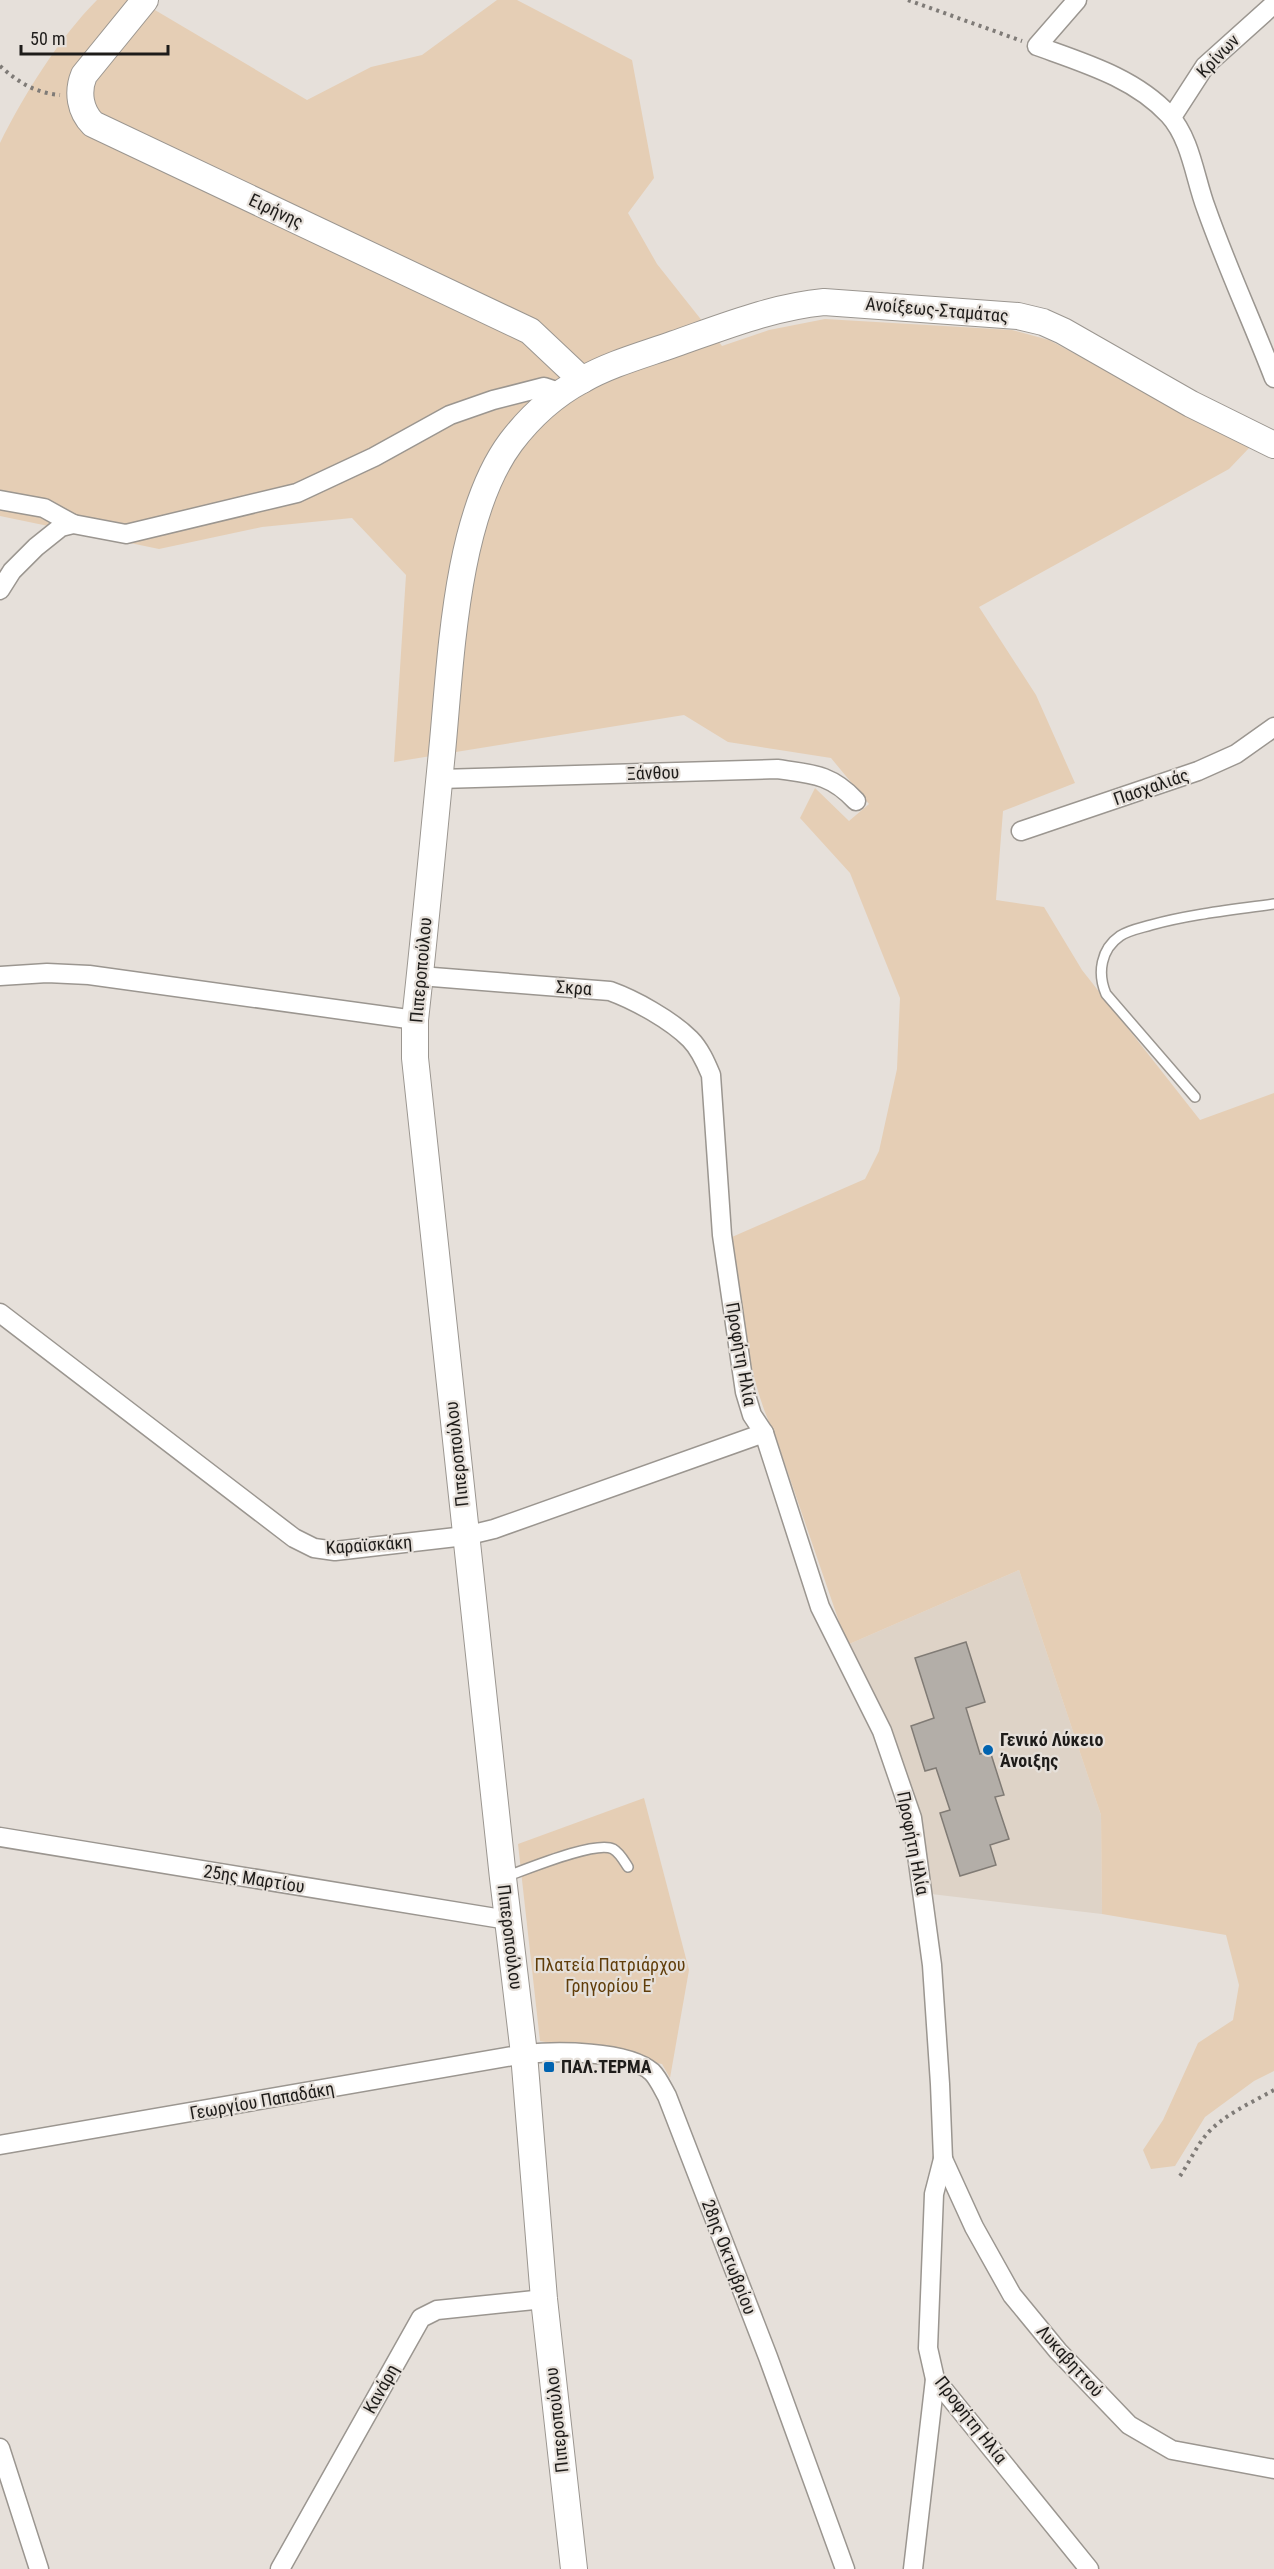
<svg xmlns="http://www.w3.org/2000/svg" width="1274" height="2569" font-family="'Roboto Condensed',sans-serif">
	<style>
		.built { fill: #ded3c7 }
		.green { fill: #e5ceb5 }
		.building { fill: #b3aea8; stroke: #807b75; stroke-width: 1.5 }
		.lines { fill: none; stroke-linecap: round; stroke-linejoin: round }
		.lane-casing { stroke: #9b9690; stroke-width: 12 }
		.street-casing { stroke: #9b9690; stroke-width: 21 }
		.secondary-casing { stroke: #9b9690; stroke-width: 28 }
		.path { stroke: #7f7b77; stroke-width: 4; stroke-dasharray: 3 4.5; stroke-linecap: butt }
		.lane { stroke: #fff; stroke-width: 9 }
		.street { stroke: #fff; stroke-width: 18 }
		.secondary { stroke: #fff; stroke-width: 26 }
		.poi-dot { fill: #0063b0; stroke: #e6e0da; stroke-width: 2 }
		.labels { text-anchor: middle; stroke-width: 4.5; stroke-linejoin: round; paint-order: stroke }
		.street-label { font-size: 18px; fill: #1e1c1a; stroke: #e6e0da }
		.poi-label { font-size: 18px; font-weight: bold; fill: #1e1c1a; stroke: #e6e0da; text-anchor: start }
		.park-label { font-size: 18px; fill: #603d09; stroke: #e6e0da }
	</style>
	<rect width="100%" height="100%" fill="#e6e0da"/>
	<polygon class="built" points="1019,1570 1101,1815 1102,1914 931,1894 921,1821 906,1772 888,1728 847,1645"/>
	<g class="green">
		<path d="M97,0H138L307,100L371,67L422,55L497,0H517L632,60L654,178L628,213L657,264L722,346L769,330L825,319L1012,330L1049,340L1250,447L1229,469L979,607L1036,695L1075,783L1003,811L996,900L1044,907L1082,970L1200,1120L1274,1093V2071L1254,2081L1205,2117L1175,2166L1151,2169L1143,2150L1163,2120L1198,2043L1233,2020L1239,1985L1226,1935L1102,1914L1101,1815L1019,1570L847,1645L775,1435C745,1375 742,1303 732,1237L865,1179L879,1151L897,1069L900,998L850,873L800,818L815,788L849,821L869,804L831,758L728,742L684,715L394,762L406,575L352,518L262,527L159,549L0,516V143C23,96 60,37 97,0Z"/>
		<polygon points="644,1798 689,1970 670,2078 662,2064 540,2041 518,1844"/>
	</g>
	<polygon class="building" points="966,1642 985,1702 966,1708 980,1754 990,1751 1004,1795 995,1797 1009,1839 990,1845 996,1865 960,1876 940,1813 950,1810 936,1768 925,1771 911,1726 934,1718 915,1658"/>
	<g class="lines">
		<g class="lane-casing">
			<g id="lane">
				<path d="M1195,1097L1106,994C1097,973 1101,949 1120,936C1129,930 1141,928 1151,925C1191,914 1232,910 1274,904"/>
				<path d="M505,1877C525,1870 596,1840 613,1849C620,1853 624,1861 628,1867"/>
			</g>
		</g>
		<g class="street-casing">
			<g id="street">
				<path d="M1077,0L1037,46C1084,63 1135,78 1169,115C1191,139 1195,179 1206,208C1226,265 1252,321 1274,378"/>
				<polyline points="1172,117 1205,66 1274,4"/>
				<polyline points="0,500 44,508 73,524"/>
				<polyline points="0,590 12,571 36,547 61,527 73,524 126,534 297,493 374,457 450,415 493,400 544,387 562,393"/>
				<path d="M440,779L777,769C812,774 831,774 856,801"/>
				<polyline points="1021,831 1198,771 1236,754 1274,727"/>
				<polyline points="0,976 47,973 89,975 415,1020"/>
				<path d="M420,976L610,991C635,1000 671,1020 690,1039C700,1049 706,1063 711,1075L722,1235L745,1392L752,1415L764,1433L820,1607L882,1731L912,1818L932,1965L940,2084L943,2159L934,2194L928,2348L935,2379L1089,2569"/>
				<polyline points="0,1313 294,1538 314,1548 335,1551 465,1536 494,1529 764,1433"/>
				<polyline points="0,1837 508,1920"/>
				<path d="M0,2145L524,2054C556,2051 627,2050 652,2072C658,2078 663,2089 667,2096L768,2357L845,2569"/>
				<polyline points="943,2159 974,2227 1012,2295 1058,2351 1129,2425 1172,2450 1274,2469"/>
				<polyline points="0,2448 39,2569"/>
				<polyline points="280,2569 421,2318 437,2310 544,2299"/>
				<polyline points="913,2569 935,2379"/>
			</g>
		</g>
		<g class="secondary-casing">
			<g id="secondary">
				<path d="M145,0L84,75C77,92 80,111 93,124L530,331L582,380"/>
				<path d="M574,2569L544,2299L524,2054L503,1878L415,1058V1020C425,931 433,842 442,752C451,661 455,517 511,442C530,417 554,395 582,380C610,364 643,355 674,344C723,327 772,307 824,302L1018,316L1043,322L1063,331L1191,404L1274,445"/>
			</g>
		</g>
		<g class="path">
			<polyline points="908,0 1022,41"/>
			<path d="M0,66C18,82 35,93 60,95"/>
			<path d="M1180,2176C1189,2163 1196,2147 1206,2135C1223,2115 1251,2103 1274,2090"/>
		</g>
		<use href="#lane" class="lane"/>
		<use href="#street" class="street"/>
		<use href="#secondary" class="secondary"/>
	</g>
	<g class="poi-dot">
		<circle cx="988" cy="1750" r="6"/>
		<rect x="543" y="2061" width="12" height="12" rx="3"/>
	</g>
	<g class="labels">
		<g class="street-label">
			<text transform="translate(1218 56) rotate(-46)" y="6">Κρίνων</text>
			<text transform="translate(276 211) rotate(25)" y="6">Ειρήνης</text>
			<text transform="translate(937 310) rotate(5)" y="6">Ανοίξεως-Σταμάτας</text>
			<text transform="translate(653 773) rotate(-2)" y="6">Ξάνθου</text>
			<text transform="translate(1151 787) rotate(-19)" y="6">Πασχαλιάς</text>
			<text transform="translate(421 970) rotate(-85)" y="6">Πιπεροπούλου</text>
			<text transform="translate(574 988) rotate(4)" y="6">Σκρα</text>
			<text transform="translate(741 1354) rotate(80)" y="6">Προφήτη Ηλία</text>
			<text transform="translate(457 1454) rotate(-96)" y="6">Πιπεροπούλου</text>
			<text transform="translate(369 1545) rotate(-4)" y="6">Καραϊσκάκη</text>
			<text transform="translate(913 1843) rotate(79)" y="6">Προφήτη Ηλία</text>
			<text transform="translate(254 1879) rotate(9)" y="6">25ης Μαρτίου</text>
			<text transform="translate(510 1937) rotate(83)" y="6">Πιπεροπούλου</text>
			<text transform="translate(262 2101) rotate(-10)" y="6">Γεωργίου Παπαδάκη</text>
			<text transform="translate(729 2257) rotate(69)" y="6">28ης Οκτωβρίου</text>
			<text transform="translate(1070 2361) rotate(48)" y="6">Λυκαβηττού</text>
			<text transform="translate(381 2389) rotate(-61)" y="6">Κανάρη</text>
			<text transform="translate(557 2420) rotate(-96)" y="6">Πιπεροπούλου</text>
			<text transform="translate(971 2420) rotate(52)" y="6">Προφήτη Ηλία</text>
		</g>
		<g class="poi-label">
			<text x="1000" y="1746">Γενικό Λύκειο<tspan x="1000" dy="21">Άνοιξης</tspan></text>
			<text x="561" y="2073">ΠΑΛ.ΤΕΡΜΑ</text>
		</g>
		<g class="park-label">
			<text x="610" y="1971">Πλατεία Πατριάρχου<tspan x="610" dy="21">Γρηγορίου Ε'</tspan></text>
		</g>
	</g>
	<path d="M21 45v9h147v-9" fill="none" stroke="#1e1c1a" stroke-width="3"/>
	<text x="30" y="45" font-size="18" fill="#1e1c1a" stroke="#e6e0da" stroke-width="4.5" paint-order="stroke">50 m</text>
</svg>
